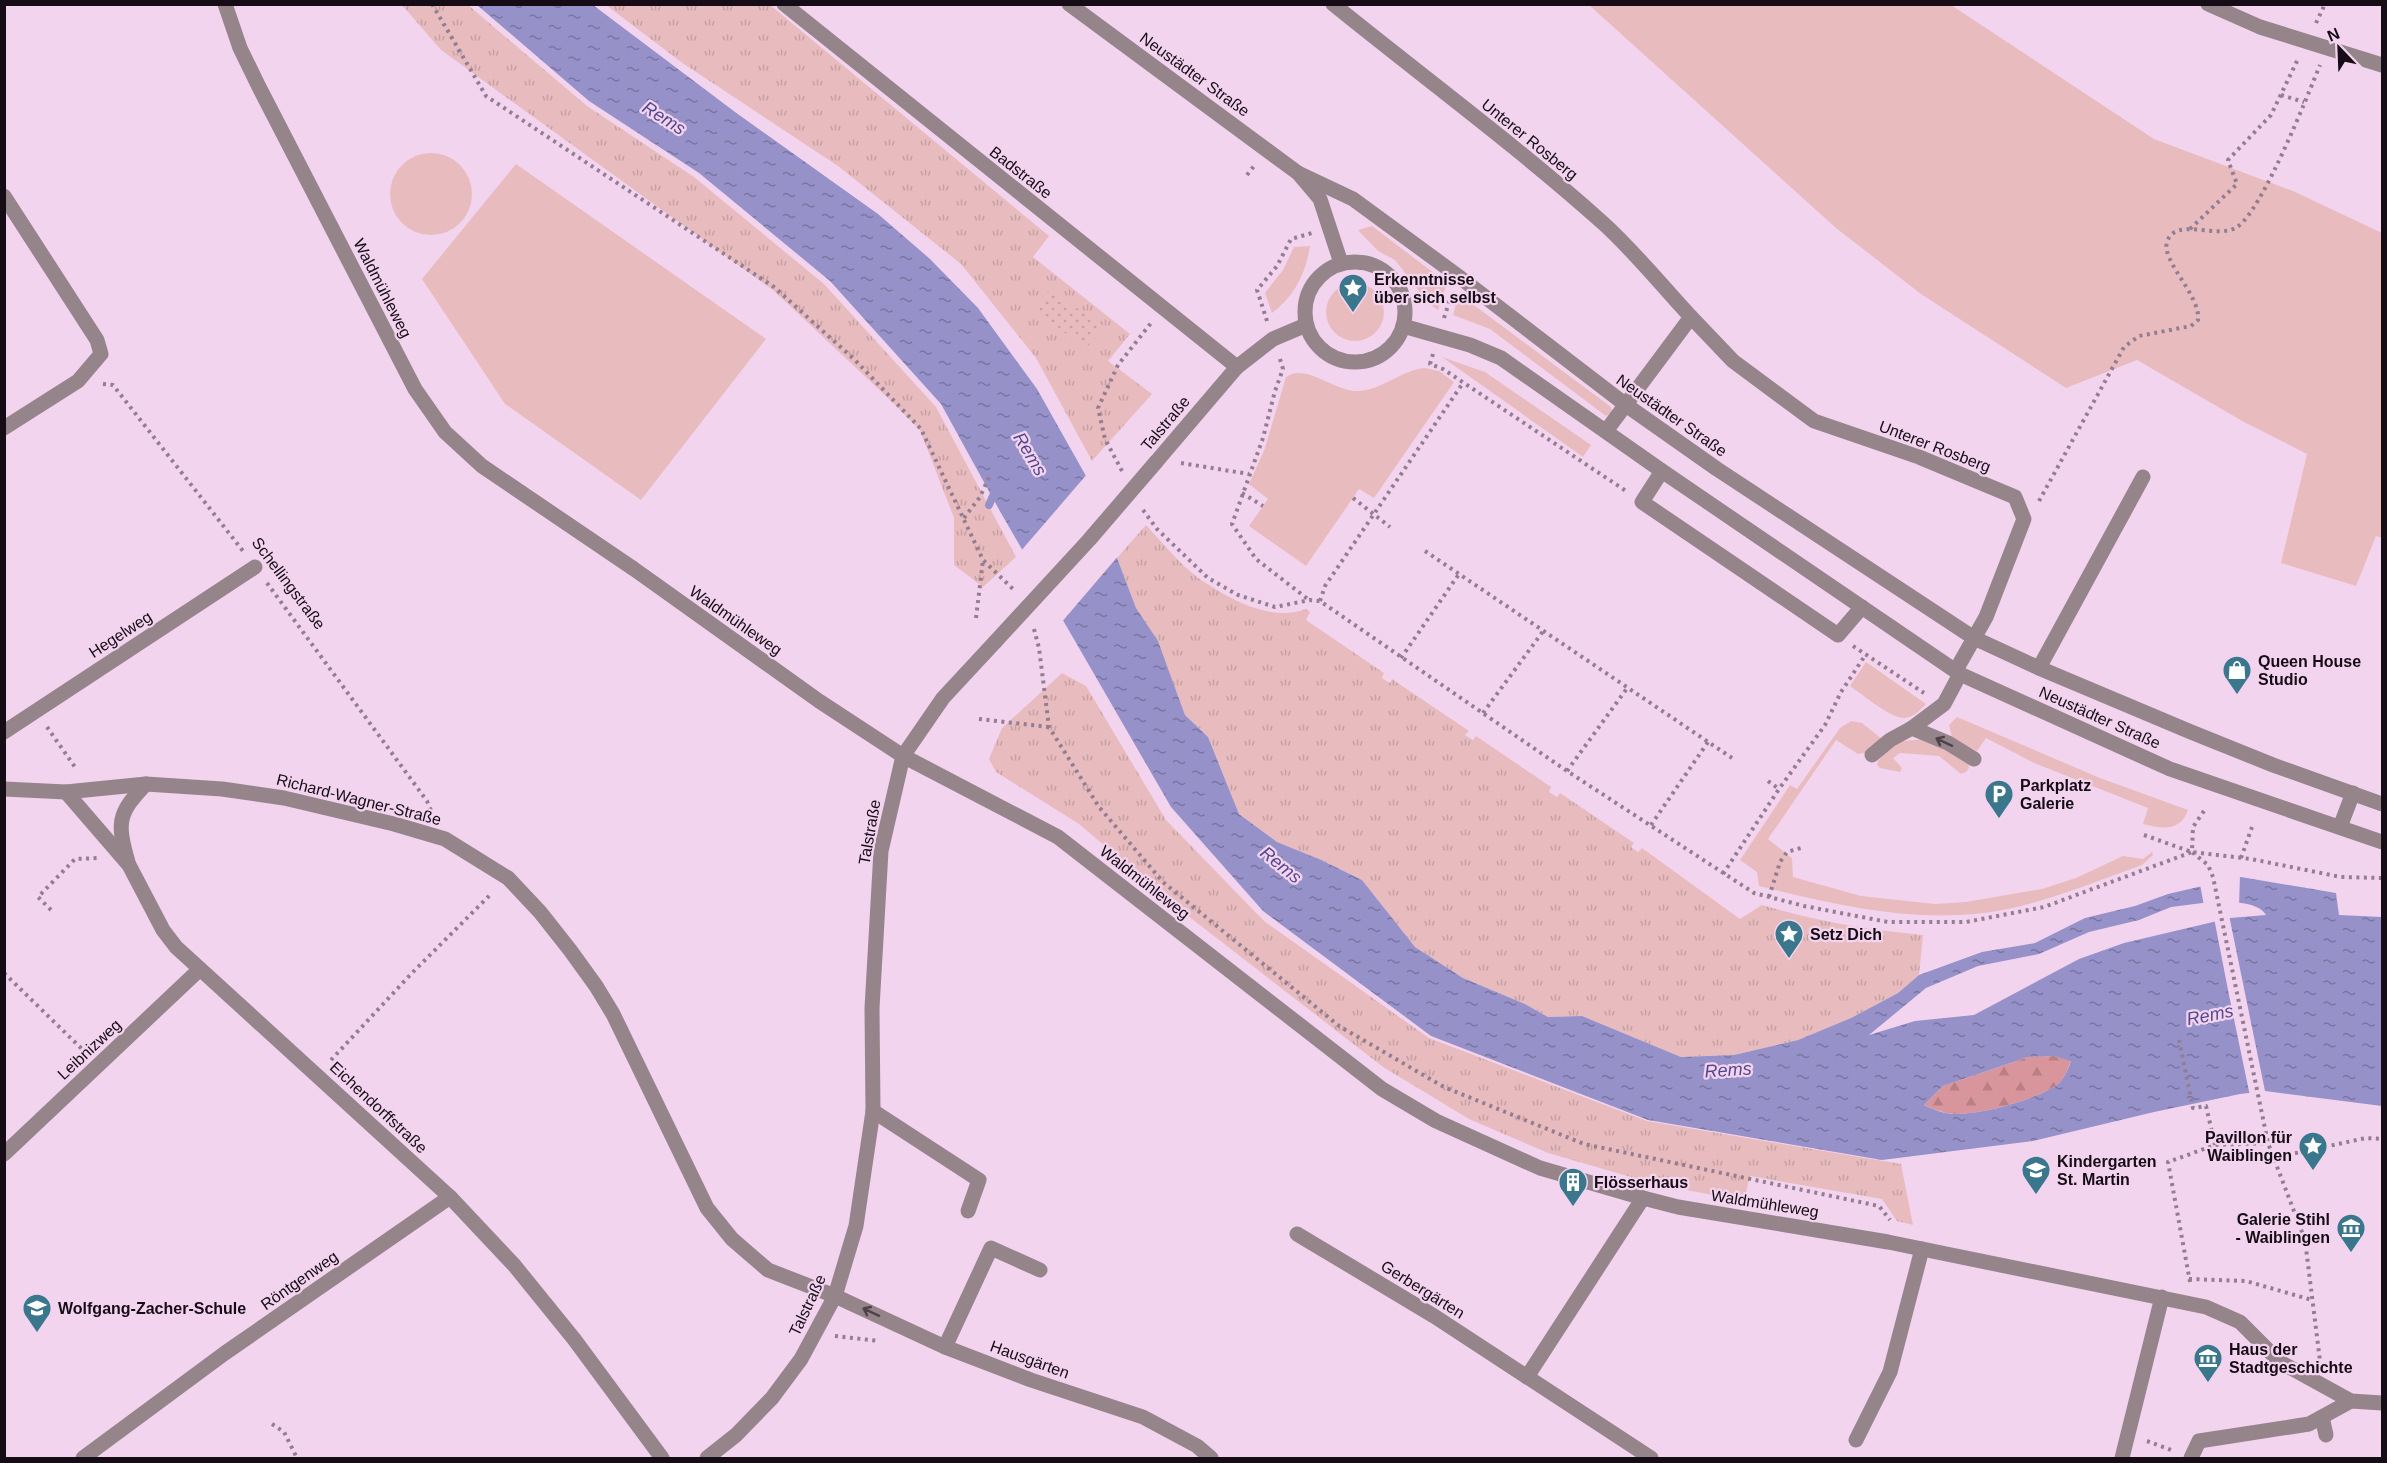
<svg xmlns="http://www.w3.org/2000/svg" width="2387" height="1463" font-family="Arial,sans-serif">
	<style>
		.grass { fill: url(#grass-tufts) }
		.forest { fill: url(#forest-firs) }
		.park { fill: url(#park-dots) }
		.garden { fill: #e8bcbf }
		.water { fill: url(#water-ripples); fill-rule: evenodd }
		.pier { fill: #f3d4ef }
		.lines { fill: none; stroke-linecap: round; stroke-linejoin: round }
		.stream { stroke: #9691c8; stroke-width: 8 }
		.path { stroke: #937d90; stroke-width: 4; stroke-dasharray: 3 4.5; stroke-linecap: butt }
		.minor { stroke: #95858b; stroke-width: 15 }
		.minor-bridge { stroke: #95858b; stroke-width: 15 }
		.oneway { stroke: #4f424a }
		.labels { text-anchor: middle; stroke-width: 4.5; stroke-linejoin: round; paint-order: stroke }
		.street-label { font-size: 16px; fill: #160c15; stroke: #f3d4ef }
		.poi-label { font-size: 16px; font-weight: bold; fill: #160c15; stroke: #f3d4ef; text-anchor: start }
		.water-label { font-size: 18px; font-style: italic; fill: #51478c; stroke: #f3d4ef }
	</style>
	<defs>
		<pattern id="grass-tufts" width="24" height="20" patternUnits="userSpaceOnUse" patternTransform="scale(1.5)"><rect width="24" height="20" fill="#e8bcbf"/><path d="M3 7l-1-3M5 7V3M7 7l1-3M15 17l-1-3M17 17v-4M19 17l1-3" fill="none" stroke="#c6a0a3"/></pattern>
		<pattern id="forest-firs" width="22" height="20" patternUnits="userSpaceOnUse" patternTransform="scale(1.5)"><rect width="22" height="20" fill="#d8959b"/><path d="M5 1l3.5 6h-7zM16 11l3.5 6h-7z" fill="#b97f85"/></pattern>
		<pattern id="park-dots" width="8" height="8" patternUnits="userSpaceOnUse" patternTransform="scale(1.5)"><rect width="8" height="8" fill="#e8bcbf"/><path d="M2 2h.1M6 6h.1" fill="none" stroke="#c6a0a3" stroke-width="1.8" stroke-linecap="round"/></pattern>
		<pattern id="water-ripples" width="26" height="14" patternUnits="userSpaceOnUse" patternTransform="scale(1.5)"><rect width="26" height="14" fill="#9691c8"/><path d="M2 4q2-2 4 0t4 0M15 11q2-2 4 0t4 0" fill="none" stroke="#7975a1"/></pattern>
	</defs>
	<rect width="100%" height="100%" fill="#f3d4ef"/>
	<g class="grass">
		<polygon points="402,5 468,5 587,106 694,177 824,284 936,407 1016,557 983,587 954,565 954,518 920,430 888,398 774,291 441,50"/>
		<polygon points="606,5 770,5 1049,236 1033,257 1130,334 1108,361 1152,394 1092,461 1036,358 961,264 838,166 681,62"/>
		<path d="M1146,525C1163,543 1184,570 1206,583C1233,601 1273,622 1306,609L1310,612L1306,620L1384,673L1382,678L1390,683L1392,679L1469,731L1465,735L1473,740L1476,736L1551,787L1549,792L1557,797L1560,793L1634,843L1631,847L1638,852L1642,848L1740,919L1762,905C1816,921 1868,930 1923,935L1919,975L1898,993L1851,1018L1798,1040L1734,1055L1681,1057L1582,1016L1548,1017L1525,1004L1463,978L1415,947L1362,880L1319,859L1277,842L1239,814L1208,737L1185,715L1158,641L1136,608L1117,558Z"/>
		<polygon points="1062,673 1086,686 1166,820 1264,921 1429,1038 1647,1121 1901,1164 1913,1225 1897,1221 1882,1199 1750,1176 1744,1201 1655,1184 1548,1153 1469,1119 1383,1067 1174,905 1079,824 996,772 989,759 1002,728"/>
	</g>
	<path class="forest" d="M2054,1056L2071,1060C2068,1070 2063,1082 2054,1087C2031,1101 1972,1118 1946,1113C1939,1111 1931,1108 1924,1105L1943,1086L2028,1057Z"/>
	<polygon class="park" points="1049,290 1105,327 1085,349 1033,307"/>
	<g class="garden">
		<polygon points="1589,5 1951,5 2154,139 2293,191 2382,233 2382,538 2376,536 2356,586 2281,563 2307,454 2244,422 2137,360 2066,388 1921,294 1836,228"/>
		<circle cx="431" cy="194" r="41"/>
		<polygon points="516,164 766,339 641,500 505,404 422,279"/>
		<polygon points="1372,226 1447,283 1438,310 1429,304 1395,260 1378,251 1358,230"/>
		<path d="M1310,246C1306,273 1294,297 1272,313L1265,293L1283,270L1294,247Z"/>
		<circle cx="1355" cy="312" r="29"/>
		<polygon points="1459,294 1611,407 1612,412 1606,416 1490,329 1453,315"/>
		<polygon points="1442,357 1485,372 1591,445 1583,457"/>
		<path d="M1425,368L1439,371L1454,382L1374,498L1359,489L1306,566L1249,526L1268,499L1249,484L1265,448L1286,377C1305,363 1333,390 1355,391C1381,392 1400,370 1425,368Z"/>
		<path d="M1866,662L1926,704C1920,710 1914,717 1905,718C1891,719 1862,694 1850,686Z"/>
		<path d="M1957,717L2100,778L2188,810C2180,832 2162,829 2143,824L2148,808L2034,763L1986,738L1977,751L1952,738L1949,725Z"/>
		<path d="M1851,721L1862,723L1882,739L1869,752L1858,754L1836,740L1768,839L1792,858L1793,877L1861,896L1935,904L1966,902L2042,889L2076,878L2123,856L2143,859L2152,852L2153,855L2142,865C2098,881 2054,899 2008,909C1924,926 1840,906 1759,886L1757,872L1740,860L1790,785L1797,789L1840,728Z"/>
		<polygon points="1924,739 1968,762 1969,768 1966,772 1961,774 1939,756 1900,753 1893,758 1902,768 1900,772 1880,768 1877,765 1878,761 1895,742"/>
	</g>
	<path class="water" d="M477,5H593L735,112L878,214L930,259L978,308L1037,389L1086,476L1136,608L1158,641L1185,715L1208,737L1239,814L1277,842L1319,859L1362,880L1415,947L1463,978L1525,1004L1548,1017L1582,1016L1681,1057L1734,1055L1798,1040L1851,1018L1898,993L1919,975L1982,952L2035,943L2085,918L2135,906L2168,894L2241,877L2336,893L2339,915L2382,917V1106L2265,1091L2240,1094L2154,1112L2033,1141L1882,1160L1648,1120L1431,1036L1263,911L1171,807L1001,513L941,404L830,281L699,173L589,101ZM2218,901C2232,902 2259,902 2266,915L2230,918L2124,943L2079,959L1974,1015L1915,1021L1869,1035L1926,988L1978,966L2039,954L2089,932L2139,920L2171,907ZM2054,1056L2071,1061C2068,1070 2063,1082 2054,1087C2031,1101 1972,1118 1946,1113C1939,1112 1931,1108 1924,1105L1943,1086L2028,1057Z"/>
	<g class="pier">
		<polygon points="1088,473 1119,555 1061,623 1020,552"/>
		<polygon points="2240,875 2239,906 2218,904 2204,906 2200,884"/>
		<polygon points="2229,915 2265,1091 2265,1094 2250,1096 2229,995 2214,918"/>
	</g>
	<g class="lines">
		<polyline class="stream" points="989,505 996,489"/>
		<g class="path">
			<polyline points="432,4 486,96 774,287 855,360 921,429 983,560 1015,591"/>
			<polyline points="2316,23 2325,4"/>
			<polyline points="2281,95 2304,102"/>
			<polyline points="1247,175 1254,166"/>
			<polyline points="2190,229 2237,184 2228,160 2271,115 2298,59"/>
			<polyline points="1444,318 1451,296"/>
			<polyline points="1267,321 1257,290 1277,266 1291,239 1312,233"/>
			<polyline points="1433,354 1430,364 1443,369 1626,491"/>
			<polyline points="1280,359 1283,369 1275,391 1263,438 1232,524 1256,559 1309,600"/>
			<polyline points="103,384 113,385 243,551"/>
			<polyline points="1181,463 1249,474"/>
			<polyline points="1122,471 1105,439 1098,408 1118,365 1151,323"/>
			<polyline points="1242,493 1263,506"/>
			<polyline points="1353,498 1390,527"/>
			<path d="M2039,501L2124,347L2139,336L2191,326L2198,320C2201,296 2161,261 2167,242C2175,216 2218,240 2237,227C2262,211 2307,97 2320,65"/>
			<polyline points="1143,510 1157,529 1208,578 1238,595 1275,607 1310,600 1320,601 1567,771 1754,893 1804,906 1888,922 1966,922 2044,907 2192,852"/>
			<polyline points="964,518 980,497 990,475"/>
			<polyline points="1425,551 1732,758"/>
			<polyline points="267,583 427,801 432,813"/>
			<polyline points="1320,601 1325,586 1463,383"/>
			<polyline points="976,618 983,560"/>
			<polyline points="1034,629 1039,648 1049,727 1099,807 1163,882 1339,1026 1444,1087 1584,1144 1879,1206 1890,1220"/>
			<polyline points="1853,646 1924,693"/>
			<polyline points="1401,658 1459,574"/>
			<polyline points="1483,713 1544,630"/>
			<polyline points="979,719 1049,727"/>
			<polyline points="47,727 77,770"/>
			<polyline points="1567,771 1628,687"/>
			<polyline points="1768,781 1779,789"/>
			<polyline points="2204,811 2193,827 2192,852 2208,865 2213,877 2268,1143 2305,1240 2320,1361"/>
			<polyline points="1651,825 1708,742"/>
			<polyline points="2144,835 2192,852 2251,859 2341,877 2382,878"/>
			<polyline points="2241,858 2252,827"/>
			<polyline points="1723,874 1779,789 1825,725 1841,692 1866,654"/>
			<polyline points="1769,897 1780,862 1787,852 1801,848"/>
			<polyline points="51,910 38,897 75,859 98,858"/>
			<polyline points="4,973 83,1050"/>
			<polyline points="2179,1040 2193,1108 2206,1106 2215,1145"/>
			<polyline points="331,1060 412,973 492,893"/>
			<polyline points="2273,1158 2366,1138 2382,1139"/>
			<polyline points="2189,1279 2246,1281 2312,1300"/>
			<polyline points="2190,1282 2168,1162 2215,1145 2268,1143"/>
			<polyline points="835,1336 879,1341"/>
			<polyline points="272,1424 284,1432 297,1458"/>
			<polyline points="2147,1441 2174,1451"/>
		</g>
		<g class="minor">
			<polyline points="225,4 240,48 259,87 415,389 445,432 482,466 634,569 819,701 903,756 1058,837 1382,1089 1436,1121 1540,1168 1643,1198 1678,1207 1888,1242 2206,1307 2240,1322 2280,1362 2351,1401 2382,1403"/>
			<polyline points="784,4 1237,367"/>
			<polyline points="1069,4 1298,173 1320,199 1341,263"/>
			<path d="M1333,4C1423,77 1517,146 1603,223C1635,252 1662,286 1691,317L1606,431"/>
			<polyline points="2208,4 2260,27 2382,65"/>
			<polyline points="1298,173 1353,199 1458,276 1626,405 1717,469 1974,638 2039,668 2191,732 2273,765 2382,804"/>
			<polyline points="4,196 97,340 101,354 78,381 4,428"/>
			<circle cx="1355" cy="312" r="50"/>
			<polyline points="1691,317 1733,361 1814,421 1919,457 2015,497 2024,519 1986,617 1956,670"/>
			<polyline points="1403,326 1470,345 1501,358 1662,471 1960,674 2170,769 2382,842"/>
			<polyline points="1156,462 1237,367 1273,339 1306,325"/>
			<polyline points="1662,471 1642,502 1838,635 1862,607"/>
			<polyline points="2039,668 2143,477"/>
			<polyline points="1912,728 1948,743 1974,759"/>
			<polyline points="4,732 255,567"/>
			<polyline points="1872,755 1890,740 1912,728 1944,704 1960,674"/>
			<polyline points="4,789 66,792 146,784 222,789 284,798 394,824 445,839 508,878 540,912 570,950 596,986 613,1014 707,1208 732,1239 768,1270 835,1296 945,1347 1031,1380 1143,1417 1197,1446 1211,1458"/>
			<polyline points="66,792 129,865 163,930 176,947 450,1197 514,1265 574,1339 662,1458"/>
			<polyline points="2340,827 2353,793"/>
			<path d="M128,862C117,823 117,814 146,784"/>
			<polyline points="873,1111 979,1180 968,1211"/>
			<polyline points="4,1154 199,970"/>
			<polyline points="1297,1234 1434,1316 1651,1458"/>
			<polyline points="945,1347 991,1248 1040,1270"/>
			<polyline points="1527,1377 1643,1198"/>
			<polyline points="2322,1417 2326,1435"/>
			<polyline points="1856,1440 1890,1372 1922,1249"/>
			<polyline points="83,1458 225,1353 450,1197"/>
			<polyline points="707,1458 736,1435 772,1398 801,1359 835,1296 856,1226 873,1111 872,1008 881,851 903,756 943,698 995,642"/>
			<polyline points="2122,1458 2162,1297"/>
			<polyline points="2191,1458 2199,1441 2309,1424 2351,1401"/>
		</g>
		<polyline class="minor-bridge" points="995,642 1089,540 1156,462"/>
	</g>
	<defs><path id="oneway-shaft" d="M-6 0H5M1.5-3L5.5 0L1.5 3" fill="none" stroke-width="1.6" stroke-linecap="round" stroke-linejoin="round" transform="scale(1.5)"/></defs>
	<g class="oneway">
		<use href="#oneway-shaft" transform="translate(1944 742) rotate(-155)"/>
		<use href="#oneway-shaft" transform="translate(871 1312) rotate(-155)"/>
	</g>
	<defs>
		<g id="sight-pin" transform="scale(1.5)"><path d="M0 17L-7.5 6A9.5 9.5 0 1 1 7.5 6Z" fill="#3a778d" stroke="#f3d4ef"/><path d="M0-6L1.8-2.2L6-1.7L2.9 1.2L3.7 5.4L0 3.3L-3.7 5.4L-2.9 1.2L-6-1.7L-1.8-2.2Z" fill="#fff"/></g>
		<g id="shop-pin" transform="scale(1.5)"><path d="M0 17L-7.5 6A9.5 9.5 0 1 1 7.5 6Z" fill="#3a778d" stroke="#f3d4ef"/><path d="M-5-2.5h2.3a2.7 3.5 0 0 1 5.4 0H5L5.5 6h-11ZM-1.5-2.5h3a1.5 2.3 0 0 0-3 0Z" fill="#fff"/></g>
		<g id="parking-pin" transform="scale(1.5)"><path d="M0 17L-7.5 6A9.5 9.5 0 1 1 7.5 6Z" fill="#3a778d" stroke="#f3d4ef"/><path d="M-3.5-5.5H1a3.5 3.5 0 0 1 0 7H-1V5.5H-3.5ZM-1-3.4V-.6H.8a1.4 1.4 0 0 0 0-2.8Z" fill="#fff"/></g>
		<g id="school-pin" transform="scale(1.5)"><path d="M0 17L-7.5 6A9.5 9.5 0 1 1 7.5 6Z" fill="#3a778d" stroke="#f3d4ef"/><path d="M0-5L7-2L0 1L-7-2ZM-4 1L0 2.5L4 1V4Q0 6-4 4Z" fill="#fff"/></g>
		<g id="building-pin" transform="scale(1.5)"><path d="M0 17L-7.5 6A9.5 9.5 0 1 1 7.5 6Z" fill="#3a778d" stroke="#f3d4ef"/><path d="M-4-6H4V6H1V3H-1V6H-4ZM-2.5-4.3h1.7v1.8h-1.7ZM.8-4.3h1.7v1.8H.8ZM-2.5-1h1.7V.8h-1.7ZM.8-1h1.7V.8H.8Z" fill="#fff"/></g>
		<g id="museum-pin" transform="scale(1.5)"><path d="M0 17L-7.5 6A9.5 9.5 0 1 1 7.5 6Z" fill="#3a778d" stroke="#f3d4ef"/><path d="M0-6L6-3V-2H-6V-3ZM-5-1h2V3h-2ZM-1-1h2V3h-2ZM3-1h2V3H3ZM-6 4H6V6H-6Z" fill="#fff"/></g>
	</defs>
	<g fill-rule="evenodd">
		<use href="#sight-pin" x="1353" y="288"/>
		<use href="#shop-pin" x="2237" y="670"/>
		<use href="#parking-pin" x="1999" y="794"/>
		<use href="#sight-pin" x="1789" y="934"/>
		<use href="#sight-pin" x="2313" y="1146"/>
		<use href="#school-pin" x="2036" y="1170"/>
		<use href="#building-pin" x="1573" y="1182"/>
		<use href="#museum-pin" x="2351" y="1228"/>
		<use href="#school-pin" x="37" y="1308"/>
		<use href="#museum-pin" x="2208" y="1358"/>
	</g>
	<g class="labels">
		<g class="street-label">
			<text transform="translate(1195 74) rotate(36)" y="6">Neustädter Straße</text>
			<text transform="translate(1530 139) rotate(39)" y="6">Unterer Rosberg</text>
			<text transform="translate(1021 172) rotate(38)" y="6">Badstraße</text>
			<text transform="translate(383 288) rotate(63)" y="6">Waldmühleweg</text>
			<text transform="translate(1672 415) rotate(35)" y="6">Neustädter Straße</text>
			<text transform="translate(1165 423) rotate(-50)" y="6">Talstraße</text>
			<text transform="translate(1935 446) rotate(21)" y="6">Unterer Rosberg</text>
			<text transform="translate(289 583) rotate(53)" y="6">Schellingstraße</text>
			<text transform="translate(736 620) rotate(35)" y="6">Waldmühleweg</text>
			<text transform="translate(120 634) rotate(-33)" y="6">Hegelweg</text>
			<text transform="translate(2100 717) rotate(24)" y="6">Neustädter Straße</text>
			<text transform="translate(359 799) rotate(14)" y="6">Richard-Wagner-Straße</text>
			<text transform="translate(869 832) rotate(-80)" y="6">Talstraße</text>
			<text transform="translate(1145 882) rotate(38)" y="6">Waldmühleweg</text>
			<text transform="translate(89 1049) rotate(-43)" y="6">Leibnizweg</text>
			<text transform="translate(379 1107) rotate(43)" y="6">Eichendorffstraße</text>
			<text transform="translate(1765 1203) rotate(9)" y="6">Waldmühleweg</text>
			<text transform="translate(299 1280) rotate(-35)" y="6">Röntgenweg</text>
			<text transform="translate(1423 1289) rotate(32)" y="6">Gerbergärten</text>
			<text transform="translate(807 1305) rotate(-65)" y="6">Talstraße</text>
			<text transform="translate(1030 1359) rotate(20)" y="6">Hausgärten</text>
		</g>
		<g class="poi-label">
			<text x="1374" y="285">Erkenntnisse<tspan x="1374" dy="18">über sich selbst</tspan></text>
			<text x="2258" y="667">Queen House<tspan x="2258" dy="18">Studio</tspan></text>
			<text x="2020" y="791">Parkplatz<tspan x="2020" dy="18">Galerie</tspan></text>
			<text x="1810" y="940">Setz Dich</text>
			<text x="2292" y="1143" text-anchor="end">Pavillon für<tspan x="2292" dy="18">Waiblingen</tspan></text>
			<text x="2057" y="1167">Kindergarten<tspan x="2057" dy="18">St. Martin</tspan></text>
			<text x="1594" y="1188">Flösserhaus</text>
			<text x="2330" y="1225" text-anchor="end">Galerie Stihl<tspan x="2330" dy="18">- Waiblingen</tspan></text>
			<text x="58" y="1314">Wolfgang-Zacher-Schule</text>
			<text x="2229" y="1355">Haus der<tspan x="2229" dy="18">Stadtgeschichte</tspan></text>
		</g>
		<g class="water-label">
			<text transform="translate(664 118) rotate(32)" y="6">Rems</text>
			<text transform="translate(1030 454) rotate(59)" y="6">Rems</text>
			<text transform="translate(1281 865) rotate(39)" y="6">Rems</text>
			<text transform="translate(2210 1015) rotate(-11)" y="6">Rems</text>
			<text transform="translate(1728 1070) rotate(-4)" y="6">Rems</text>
		</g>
	</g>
	<rect width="2387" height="1463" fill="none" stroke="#160c15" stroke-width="12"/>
	<g transform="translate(2339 48) rotate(337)" stroke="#f3d4ef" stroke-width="4.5" paint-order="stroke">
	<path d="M0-4.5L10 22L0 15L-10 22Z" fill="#160c15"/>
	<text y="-9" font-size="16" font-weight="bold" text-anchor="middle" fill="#160c15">N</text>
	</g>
</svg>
